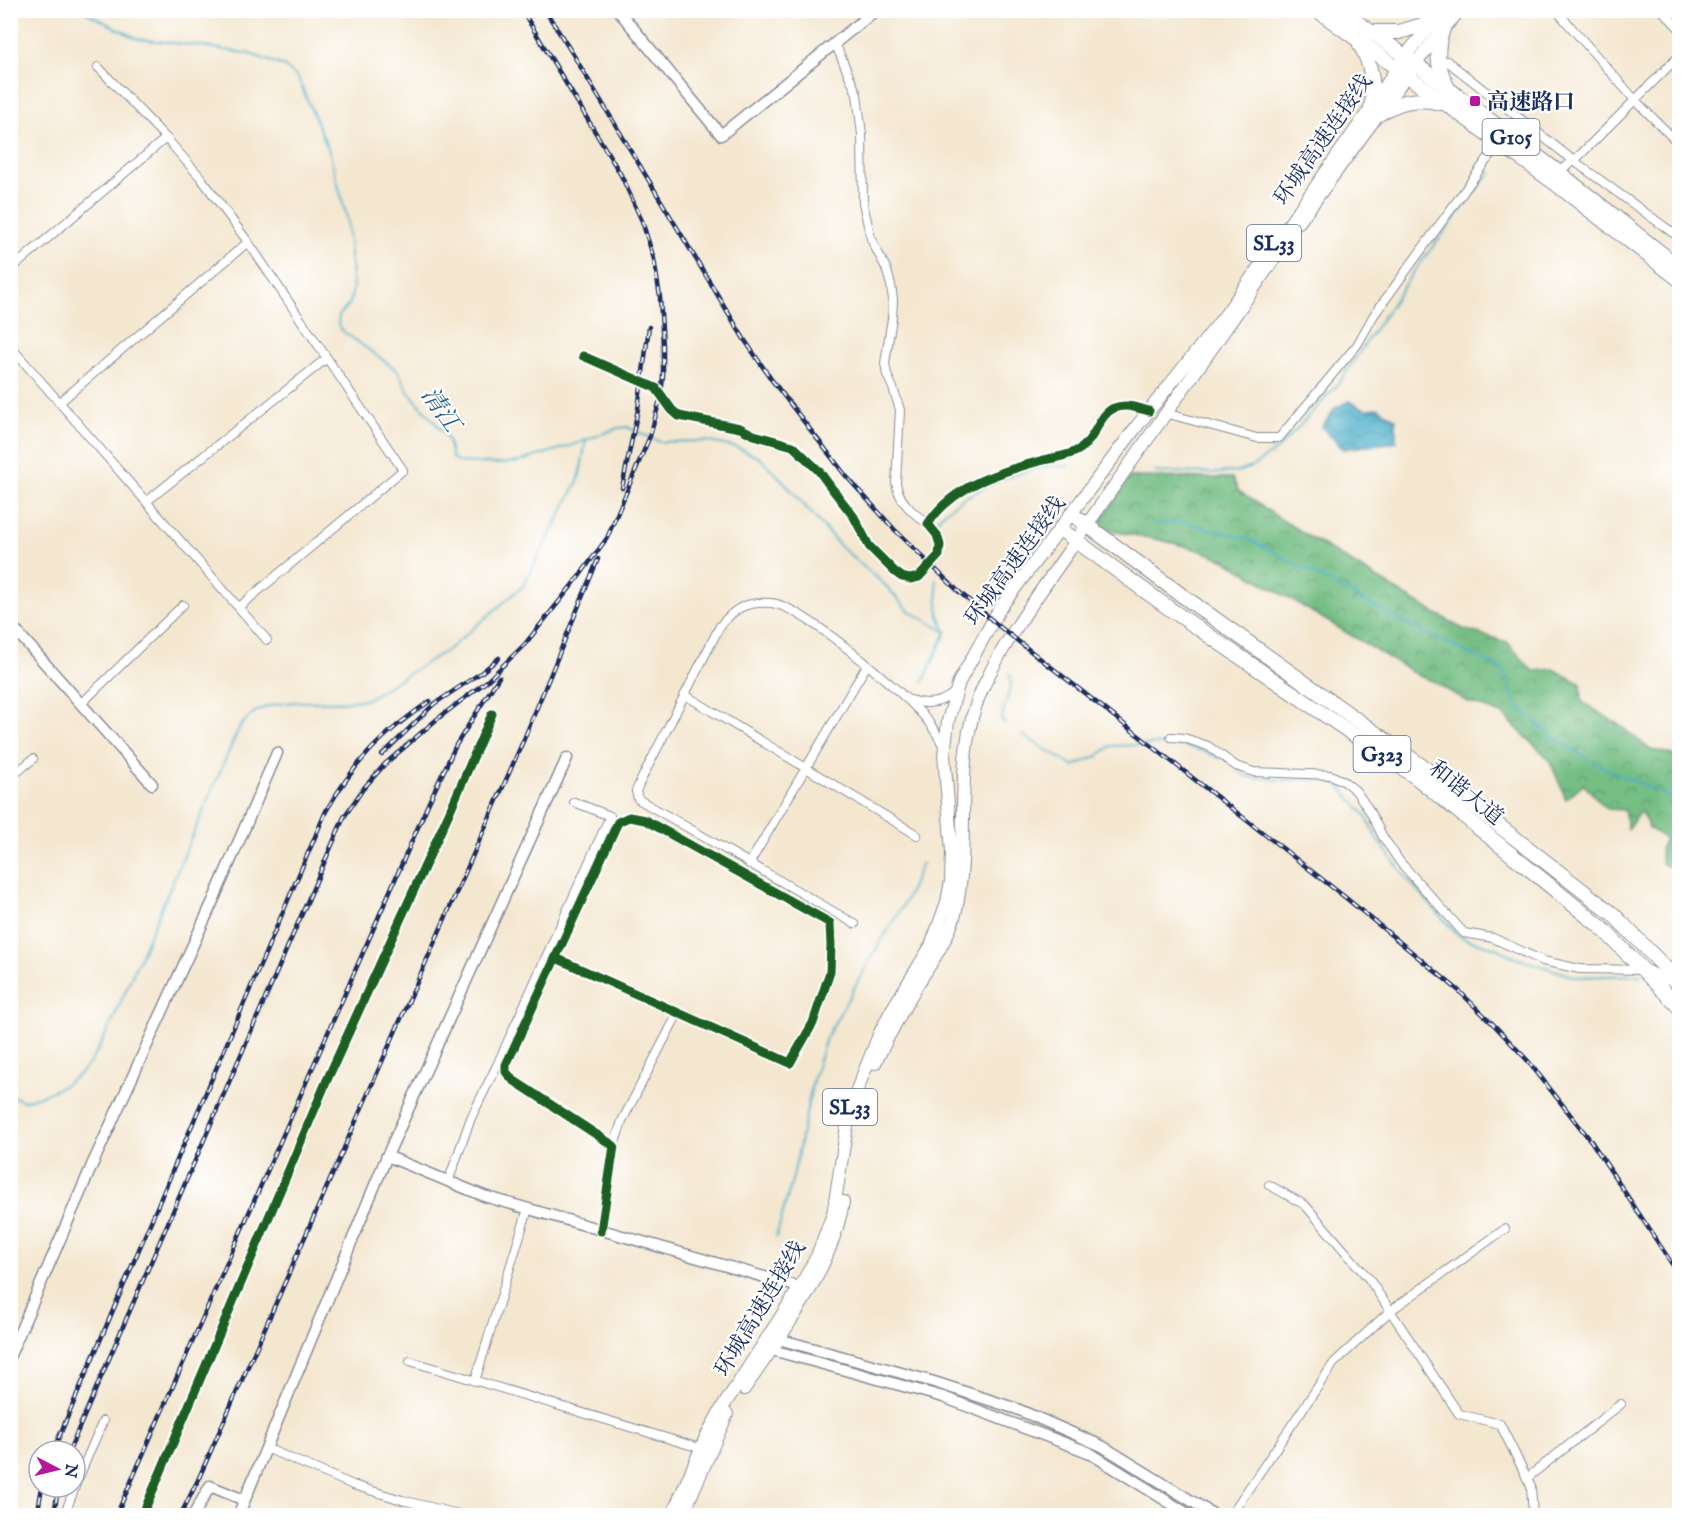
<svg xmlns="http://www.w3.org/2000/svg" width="1690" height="1526" font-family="'IM FELL English','Noto Serif SC',serif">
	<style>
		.forest { fill: url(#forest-crowns); stroke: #487671; stroke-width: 1.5 }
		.water { fill: url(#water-waves); stroke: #326f93; stroke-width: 1.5 }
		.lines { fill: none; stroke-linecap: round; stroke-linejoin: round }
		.stream { stroke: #49afc8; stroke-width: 2 }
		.street-casing { stroke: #888b97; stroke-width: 10 }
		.secondary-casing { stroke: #888b97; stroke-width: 13 }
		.primary-casing { stroke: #888b97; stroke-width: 14 }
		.highway-casing { stroke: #888b97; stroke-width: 16 }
		.street { stroke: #fff; stroke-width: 8 }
		.secondary { stroke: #fff; stroke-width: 10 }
		.primary { stroke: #fff; stroke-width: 12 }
		.highway { stroke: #fff; stroke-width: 14 }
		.rail-casing { stroke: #1b2f5e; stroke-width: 4.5 }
		.rail { stroke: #fff; stroke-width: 2; stroke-dasharray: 7; stroke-linecap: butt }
		.cycleway-casing { stroke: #fff; stroke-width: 13 }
		.cycleway { stroke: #1b5e20; stroke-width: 9 }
		.poi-dot { fill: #b5179e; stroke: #fff; stroke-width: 2 }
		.labels { text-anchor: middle; stroke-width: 4.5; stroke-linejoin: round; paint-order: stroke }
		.shield { fill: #fff; stroke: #5f6d8e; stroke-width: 1.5 }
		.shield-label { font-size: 21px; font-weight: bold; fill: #1b2f5e }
		.poi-label { font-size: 22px; font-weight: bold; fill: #1b2f5e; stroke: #fff; text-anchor: start }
		.street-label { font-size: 22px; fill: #1b2f5e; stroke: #fff }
		.water-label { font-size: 24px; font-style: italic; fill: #2d6288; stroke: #fff }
	</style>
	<defs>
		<pattern id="forest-crowns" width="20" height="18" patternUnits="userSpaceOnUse" patternTransform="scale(1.5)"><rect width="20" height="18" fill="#75be84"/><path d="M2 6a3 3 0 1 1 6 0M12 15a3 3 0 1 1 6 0" fill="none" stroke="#5f9b6f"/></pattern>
		<pattern id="water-waves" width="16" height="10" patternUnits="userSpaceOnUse" patternTransform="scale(1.5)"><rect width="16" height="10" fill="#49afc8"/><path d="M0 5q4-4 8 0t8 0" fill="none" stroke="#3c8fa6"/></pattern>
	</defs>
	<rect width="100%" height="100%" fill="#fff"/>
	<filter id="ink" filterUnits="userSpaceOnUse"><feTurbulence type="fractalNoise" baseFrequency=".0167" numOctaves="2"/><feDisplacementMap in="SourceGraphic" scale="12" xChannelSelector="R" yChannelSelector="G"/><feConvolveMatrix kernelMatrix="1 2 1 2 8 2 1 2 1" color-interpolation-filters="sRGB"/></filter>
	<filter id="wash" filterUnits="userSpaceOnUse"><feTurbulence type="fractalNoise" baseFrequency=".008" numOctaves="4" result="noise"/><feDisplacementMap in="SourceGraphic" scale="24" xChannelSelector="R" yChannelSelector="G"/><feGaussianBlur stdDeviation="1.35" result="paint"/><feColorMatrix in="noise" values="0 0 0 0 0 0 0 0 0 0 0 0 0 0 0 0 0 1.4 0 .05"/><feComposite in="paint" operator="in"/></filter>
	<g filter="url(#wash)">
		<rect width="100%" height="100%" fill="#f4e7d0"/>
		<path class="forest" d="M1129,477L1232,478L1239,491L1285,522L1411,599L1463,629L1507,642L1533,671L1554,669L1581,684L1582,702L1618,724L1651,750L1671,754L1679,760V871L1662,864L1660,850L1665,838L1650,829L1640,811L1628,829L1624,810L1607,809L1583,784L1566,799L1549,759L1502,714L1466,701L1433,681L1419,676L1225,560C1184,542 1140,536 1096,529Z"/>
		<polygon class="water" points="1349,401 1365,409 1379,408 1396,419 1396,442 1343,449 1322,427 1335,408"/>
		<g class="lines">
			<g class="stream">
				<polyline points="81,10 138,39 201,46 250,54 284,66 298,78 329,151 347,218 353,289 350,303 339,316 338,323 340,329 398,371 408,391 443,432 448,440 452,458 458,462 496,464 518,462 570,446 618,428 627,427 660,442 706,441 738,448 760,458 785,483 840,546 885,585 908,610 946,632"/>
				<polyline points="1155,472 1215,473 1237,472 1252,467 1279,448 1338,384 1414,271 1491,172"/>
				<path d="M936,522C952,498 1015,471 1044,467C1052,466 1060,466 1068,466"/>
				<polyline points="1154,524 1182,522 1249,539 1415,628 1503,670 1517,706 1547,733 1596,764 1658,791 1680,804"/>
				<polyline points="923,682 946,632 939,616 936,579"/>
				<polyline points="1005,724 1001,720 1011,685 1010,674"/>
				<polyline points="1022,735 1073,766 1098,756 1111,746 1166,744 1184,746 1207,752 1219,758"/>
				<polyline points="1236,770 1248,777 1283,780 1323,779 1338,784 1366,816 1376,837 1404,875 1457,934 1468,940 1497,948 1516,958 1576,977 1641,975"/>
				<polyline points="1672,990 1680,995"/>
				<path d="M10,1095L24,1101C47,1095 74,1083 89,1064C98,1051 105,1036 112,1022L238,730C242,725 246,719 251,715C279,693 334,707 367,699L449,649L523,586L579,479L586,440"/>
				<polyline points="776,1237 793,1177 813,1080 826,1038 875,951 905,902 922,863"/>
			</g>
		</g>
	</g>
	<g filter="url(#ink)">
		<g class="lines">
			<g class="street-casing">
				<g id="street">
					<polyline points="1556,10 1635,100 1680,145"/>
					<polyline points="1662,10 1680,29"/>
					<path d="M835,43L857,94L862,135L863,203L871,239L886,268L891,285L893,300L892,318L885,363L887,375L893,388L900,410L896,483C899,502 913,513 928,524"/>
					<polyline points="1447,61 1574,161 1680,238"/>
					<polyline points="98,67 166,138 201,178 248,242 403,470 239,607"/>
					<polyline points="1557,172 1574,161 1680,55"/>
					<polyline points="10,270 166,138"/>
					<polyline points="10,346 267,640"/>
					<path d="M583,356L656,388L672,410L679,416L740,428L754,435L793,446L819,471L830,486L854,517L869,546L895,572L902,577L910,579L919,577L939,555L940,545L937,535L928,524C952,486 999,472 1040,461C1054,457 1068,457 1080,449C1095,440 1099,414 1114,408C1125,403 1138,408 1149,411"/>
					<polyline points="60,402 248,242"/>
					<polyline points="1165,413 1257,438 1279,438 1357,345 1374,315 1499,143"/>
					<polyline points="147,501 327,358"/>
					<polyline points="685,695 917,835"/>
					<path d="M911,700C927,706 942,703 955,692"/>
					<polyline points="81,704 183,605"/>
					<polyline points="1171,737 1184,738 1208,746 1236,766 1254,772 1331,775 1345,782 1356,791 1369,810 1383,837 1400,862 1464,933 1493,938 1543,961 1580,969 1649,970 1675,984"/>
					<polyline points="10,778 33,759"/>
					<polyline points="749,864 867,665"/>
					<path d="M855,924L638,799L636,791L641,780L720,626C735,608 746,601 771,603C801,605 899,689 921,713C930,723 938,735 944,747"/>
					<polyline points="556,958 790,1063 813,1023 830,972 831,945 830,923 645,820 629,817 618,822 506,1065 506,1072 513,1080 614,1146 601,1231"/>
					<polyline points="614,1146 622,1121 678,1013"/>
					<polyline points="448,1182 471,1118 497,1065 610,816 574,802"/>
					<polyline points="1269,1185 1305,1205 1369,1279 1459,1414 1500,1424 1531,1486 1533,1516"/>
					<polyline points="410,1361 703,1449"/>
					<polyline points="475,1381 528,1209"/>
					<polyline points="266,1448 353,1485 402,1500 466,1516"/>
					<polyline points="1527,1478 1621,1404"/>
					<polyline points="75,1486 103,1421"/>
					<polyline points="64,1516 75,1487"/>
					<polyline points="142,1516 327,1080 449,813 492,714"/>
					<polyline points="1230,1516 1334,1363 1390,1311 1505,1229"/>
				</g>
			</g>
			<g class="secondary-casing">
				<g id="secondary">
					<polyline points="618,10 721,135 876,10"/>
					<polyline points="10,624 152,784"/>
					<polyline points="387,1156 484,1196 806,1289"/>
					<polyline points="771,1337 934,1382 1017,1409 1102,1446 1216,1516"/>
					<polyline points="765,1348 943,1397 1088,1452 1191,1516"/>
					<polyline points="10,1355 93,1163 213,901 277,753"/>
					<polyline points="193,1516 210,1486 244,1500"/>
					<polyline points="238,1516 387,1156 567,758"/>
				</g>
			</g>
			<g class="primary-casing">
				<g id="primary">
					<polyline points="1299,222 1415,64 1443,29 1460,10"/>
					<path d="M875,1063C888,1036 902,1011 917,985C930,965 951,934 956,910C972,836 950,755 984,685C1010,630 1048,582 1082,532C1148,437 1217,344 1281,248"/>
					<path d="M744,1389C783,1333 831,1271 843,1202"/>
					<polyline points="672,1516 705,1439 719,1413 800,1287 817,1256 833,1214 850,1107 879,1035 890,1013 931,946 947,902 951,881 952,852 944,755 948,721 959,682 1000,608 1137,426 1226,314 1371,108 1405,56 1444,10"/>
					<polyline points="682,1516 727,1414"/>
				</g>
			</g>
			<g class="highway-casing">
				<g id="highway">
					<polyline points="1317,10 1552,181 1680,280"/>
					<polyline points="1340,10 1405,56 1557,171 1680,268"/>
					<path d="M1443,29C1435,49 1437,67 1447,86"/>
					<polyline points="1371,32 1399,32 1433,22"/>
					<path d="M1360,45C1372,65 1375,86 1371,108"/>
					<path d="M1379,114C1398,101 1418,97 1440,103"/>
					<polyline points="1072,514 1180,594 1426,769 1614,915 1680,983"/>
					<polyline points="1060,529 1170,609 1417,778 1602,928 1680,1008"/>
				</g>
			</g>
			<use href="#street" class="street"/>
			<use href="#secondary" class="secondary"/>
			<use href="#primary" class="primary"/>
			<use href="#highway" class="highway"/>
			<g class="rail-casing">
				<g id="rail">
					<polyline points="545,10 574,56 744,339 771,379 846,476 894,529 957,590 1000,627 1346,898 1458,990 1495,1026 1528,1061 1591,1141 1680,1276"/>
					<polyline points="622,488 638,409 649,327"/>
					<polyline points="382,755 434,704 482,672 499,658"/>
					<path d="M53,1451L326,811C356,760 382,734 430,701"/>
					<polyline points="69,1451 344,817 363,789 385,764 436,720 487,681 525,644 578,578 607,538 650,436 661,396 663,376 663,346 660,297 654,259 642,221 621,175 522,10"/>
					<polyline points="37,1516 42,1487"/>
					<polyline points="54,1516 58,1487"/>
					<polyline points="116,1516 429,802 456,745 499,677"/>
					<polyline points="180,1516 198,1480 524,739 598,559"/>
				</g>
			</g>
			<use href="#rail" class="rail"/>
			<g class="cycleway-casing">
				<g id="cycleway">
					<path d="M583,356L656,388L672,410L679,416L740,428L754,435L793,446L819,471L830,486L854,517L869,546L895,572L902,577L910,579L919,577L939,555L940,545L937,535L928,524C952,486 999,472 1040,461C1054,457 1068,457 1080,449C1095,440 1099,414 1114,408C1125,403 1138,408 1149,411"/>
					<polyline points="556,958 790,1063 813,1023 830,972 831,945 830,923 645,820 629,817 618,822 506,1065 506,1072 513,1080 614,1146 601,1231"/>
					<polyline points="142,1516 327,1080 449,813 492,714"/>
				</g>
			</g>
			<use href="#cycleway" class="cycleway"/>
		</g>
	</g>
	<rect class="poi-dot" x="1469" y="95" width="12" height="12" rx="3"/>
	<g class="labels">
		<g class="shield">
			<rect x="1482.5" y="119" width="57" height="36" rx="4.5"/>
			<rect x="1247" y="225" width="54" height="36" rx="4.5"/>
			<rect x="1353.5" y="736" width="57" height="36" rx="4.5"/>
			<rect x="823" y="1089" width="54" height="36" rx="4.5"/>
		</g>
		<g class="shield-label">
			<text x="1511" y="144">G105</text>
			<text x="1274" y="250">SL33</text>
			<text x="1382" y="761">G323</text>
			<text x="850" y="1114">SL33</text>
		</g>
		<g class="poi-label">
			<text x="1487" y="109">高速路口</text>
		</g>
		<g class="street-label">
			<text transform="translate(1322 139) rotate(-55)" y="8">环城高速连接线</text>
			<text transform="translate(1014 560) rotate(-54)" y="8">环城高速连接线</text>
			<text transform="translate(1467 792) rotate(39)" y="8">和谐大道</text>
			<text transform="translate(759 1308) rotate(-59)" y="8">环城高速连接线</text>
		</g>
		<g class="water-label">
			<text transform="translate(441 409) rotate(55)" y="8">清江</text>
		</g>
	</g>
	<rect width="1690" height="1526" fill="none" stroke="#fff" stroke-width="36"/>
	<g transform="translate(57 1469) rotate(97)"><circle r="28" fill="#ffffff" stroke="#a4acbf" stroke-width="1.5"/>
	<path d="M0-4.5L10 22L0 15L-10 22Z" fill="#b5179e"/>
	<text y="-9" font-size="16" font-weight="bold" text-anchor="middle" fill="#1b2f5e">N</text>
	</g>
</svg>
